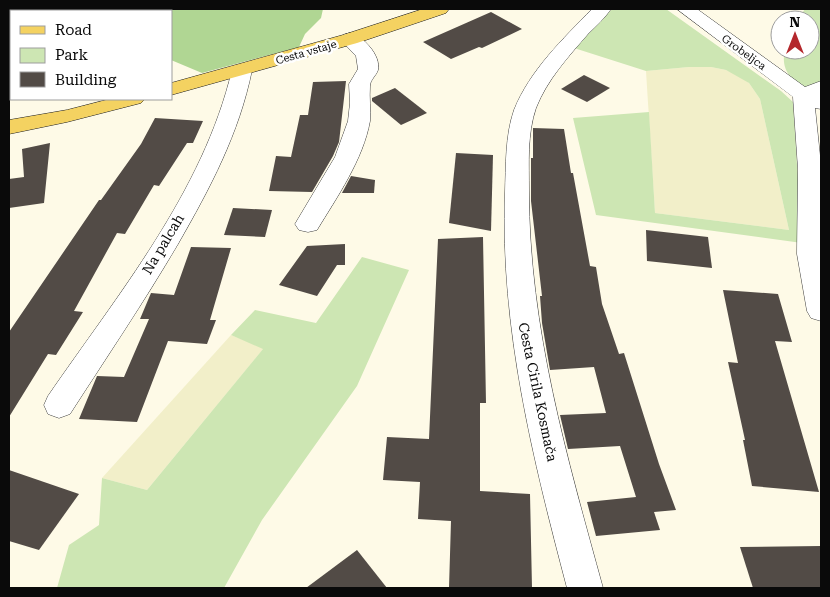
<svg xmlns="http://www.w3.org/2000/svg" width="830" height="597" font-family="'Roboto Serif',serif">
	<style>
		.farmland { fill: #f2efc9 }
		.green { fill: #cde6b3 }
		.forest { fill: #b0d693 }
		.building { fill: #524b46 }
		.lines { fill: none; stroke-linecap: round; stroke-linejoin: round }
		.minor-casing { stroke: #3d3d3d; stroke-width: 1 }
		.major-casing { stroke: #1b1b1b; stroke-width: 1 }
		.minor { fill: #fff; fill-rule: evenodd }
		.major { fill: #f4d261; fill-rule: evenodd }
		.labels { text-anchor: middle; stroke-width: 5; stroke-linejoin: round; paint-order: stroke }
		.far-street-label { font-size: 11px; fill: #0a0a0a; stroke: #fff }
		.street-label { font-size: 14px; fill: #0a0a0a; stroke: #fff }
	</style>
	<rect width="100%" height="100%" fill="#fefae7"/>
	<g class="farmland">
		<polygon points="689,67 711,67 726,70 740,76 749,83 760,99 789,230 655,213 646,71"/>
		<polygon points="231,335 264,348 147,490 102,478"/>
	</g>
	<g class="green">
		<polygon points="612,9 666,9 781,91 793,102 802,243 596,215 573,118 649,112 655,213 789,230 760,99 749,83 726,70 711,67 689,67 646,71 574,48"/>
		<path d="M805,9H821V82L808,88L799,87C788,75 781,67 785,50H810V20H797Z"/>
		<polygon points="362,257 409,270 357,386 262,520 224,588 57,588 69,545 99,525 102,478 147,490 263,349 231,335 255,310 316,323"/>
	</g>
	<polygon class="forest" points="9,9 323,9 321,18 305,34 299,47 202,73 171,60 171,11 11,11 11,64 9,66"/>
	<g class="building">
		<polygon points="491,12 522,29 482,48 479,47 451,59 423,42"/>
		<polygon points="584,75 610,88 587,102 561,89"/>
		<polygon points="346,81 339,142 333,156 312,192 269,191 276,156 291,157 300,115 308,115 313,82"/>
		<polygon points="395,88 427,113 401,125 372,101 372,98"/>
		<polygon points="155,118 203,121 193,143 187,143 159,186 154,185 125,234 117,233 74,311 83,312 56,355 48,354 9,417 9,332 99,200 101,200 141,144"/>
		<polygon points="533,128 564,129 571,173 573,173 590,266 596,267 602,304 619,354 624,353 659,464 676,510 654,512 660,530 596,536 587,502 636,497 620,446 568,449 560,415 606,413 594,367 550,370 542,323 540,296 542,296 531,201 531,158 533,158"/>
		<polygon points="50,143 44,203 9,208 9,179 24,177 22,149"/>
		<polygon points="456,153 493,155 491,231 449,223"/>
		<polygon points="351,176 375,180 374,193 342,193"/>
		<polygon points="233,208 272,210 265,237 224,235"/>
		<polygon points="646,230 708,237 712,268 647,261"/>
		<polygon points="483,237 486,403 480,403 480,491 530,494 532,588 449,588 451,521 418,519 420,482 383,480 387,437 429,439 438,239"/>
		<polygon points="345,244 345,265 337,265 317,296 279,285 307,246"/>
		<polygon points="191,247 231,248 210,320 216,320 207,344 168,341 137,422 79,419 97,376 124,377 149,319 140,319 151,293 174,295"/>
		<polygon points="723,290 778,294 792,342 775,341 819,492 752,486 743,440 745,440 728,362 738,363"/>
		<polygon points="9,470 79,494 39,550 9,541"/>
		<polygon points="821,546 821,588 753,588 740,547"/>
		<polygon points="357,550 387,588 306,588"/>
	</g>
	<g class="lines">
		<g class="minor-casing">
			<g id="minor">
				<path d="M592,9H611C605,18 596,26 588,34C568,57 547,80 536,108C527,134 529,164 529,191C529,328 567,457 603,588H567C533,459 500,328 505,193C506,166 505,136 514,110C530,70 563,39 592,9Z"/>
				<polygon points="677,9 697,9 805,87 821,81 821,109 815,108 821,165 821,321 811,318 807,311 797,254 798,169 793,97"/>
				<path d="M350,33C363,36 381,55 378,70C376,76 370,80 370,86C369,98 371,109 370,121C363,160 337,197 317,230L308,232L299,230L295,224L335,157L348,121L350,103L349,84L358,69L356,56L340,39L343,35Z"/>
				<path d="M242,64L249,66L252,70C239,134 210,188 178,244C144,302 106,358 70,414L59,418L48,414L44,405L48,396C118,294 203,192 232,70L235,66Z"/>
			</g>
		</g>
		<g class="major-casing">
			<g id="major">
				<polygon points="423,9 449,9 446,13 357,43 171,95 171,83 343,35"/>
				<polygon points="110,99 145,99 141,103 67,122 9,134 9,120 67,110"/>
			</g>
		</g>
		<use href="#minor" class="minor"/>
		<use href="#major" class="major"/>
	</g>
	<g class="labels">
		<g class="far-street-label">
			<text transform="translate(306 52) rotate(-16)" y="4">Cesta vstaje</text>
			<text transform="translate(744 52) rotate(36)" y="4">Grobeljca</text>
		</g>
		<g class="street-label">
			<text transform="translate(163 244) rotate(-59)" y="5">Na palcah</text>
			<text transform="translate(538 392) rotate(78)" y="5">Cesta Cirila Kosmača</text>
		</g>
	</g>
	<rect width="830" height="597" fill="none" stroke="#0a0a0a" stroke-width="20"/>
	<rect x="10" y="10" width="162" height="90" fill="#ffffff" stroke="#9d9d9d"/>
	<rect x="20" y="26" width="25" height="8" fill="#f4d261" stroke="#9d9d9d"/>
	<text x="55" y="35" font-size="15" fill="#0a0a0a">Road</text>
	<rect x="20" y="48" width="25" height="15" fill="#cde6b3" stroke="#9d9d9d"/>
	<text x="55" y="60" font-size="15" fill="#0a0a0a">Park</text>
	<rect x="20" y="72" width="25" height="15" fill="#524b46" stroke="#9d9d9d"/>
	<text x="55" y="85" font-size="15" fill="#0a0a0a">Building</text>
	<g transform="translate(795 35)"><circle r="24" fill="#ffffff" stroke="#9d9d9d"/>
	<path d="M0-4L9 19L0 12L-9 19Z" fill="#b4272c"/>
	<text y="-8" font-size="14" font-weight="bold" text-anchor="middle" fill="#0a0a0a">N</text>
	</g>
</svg>
